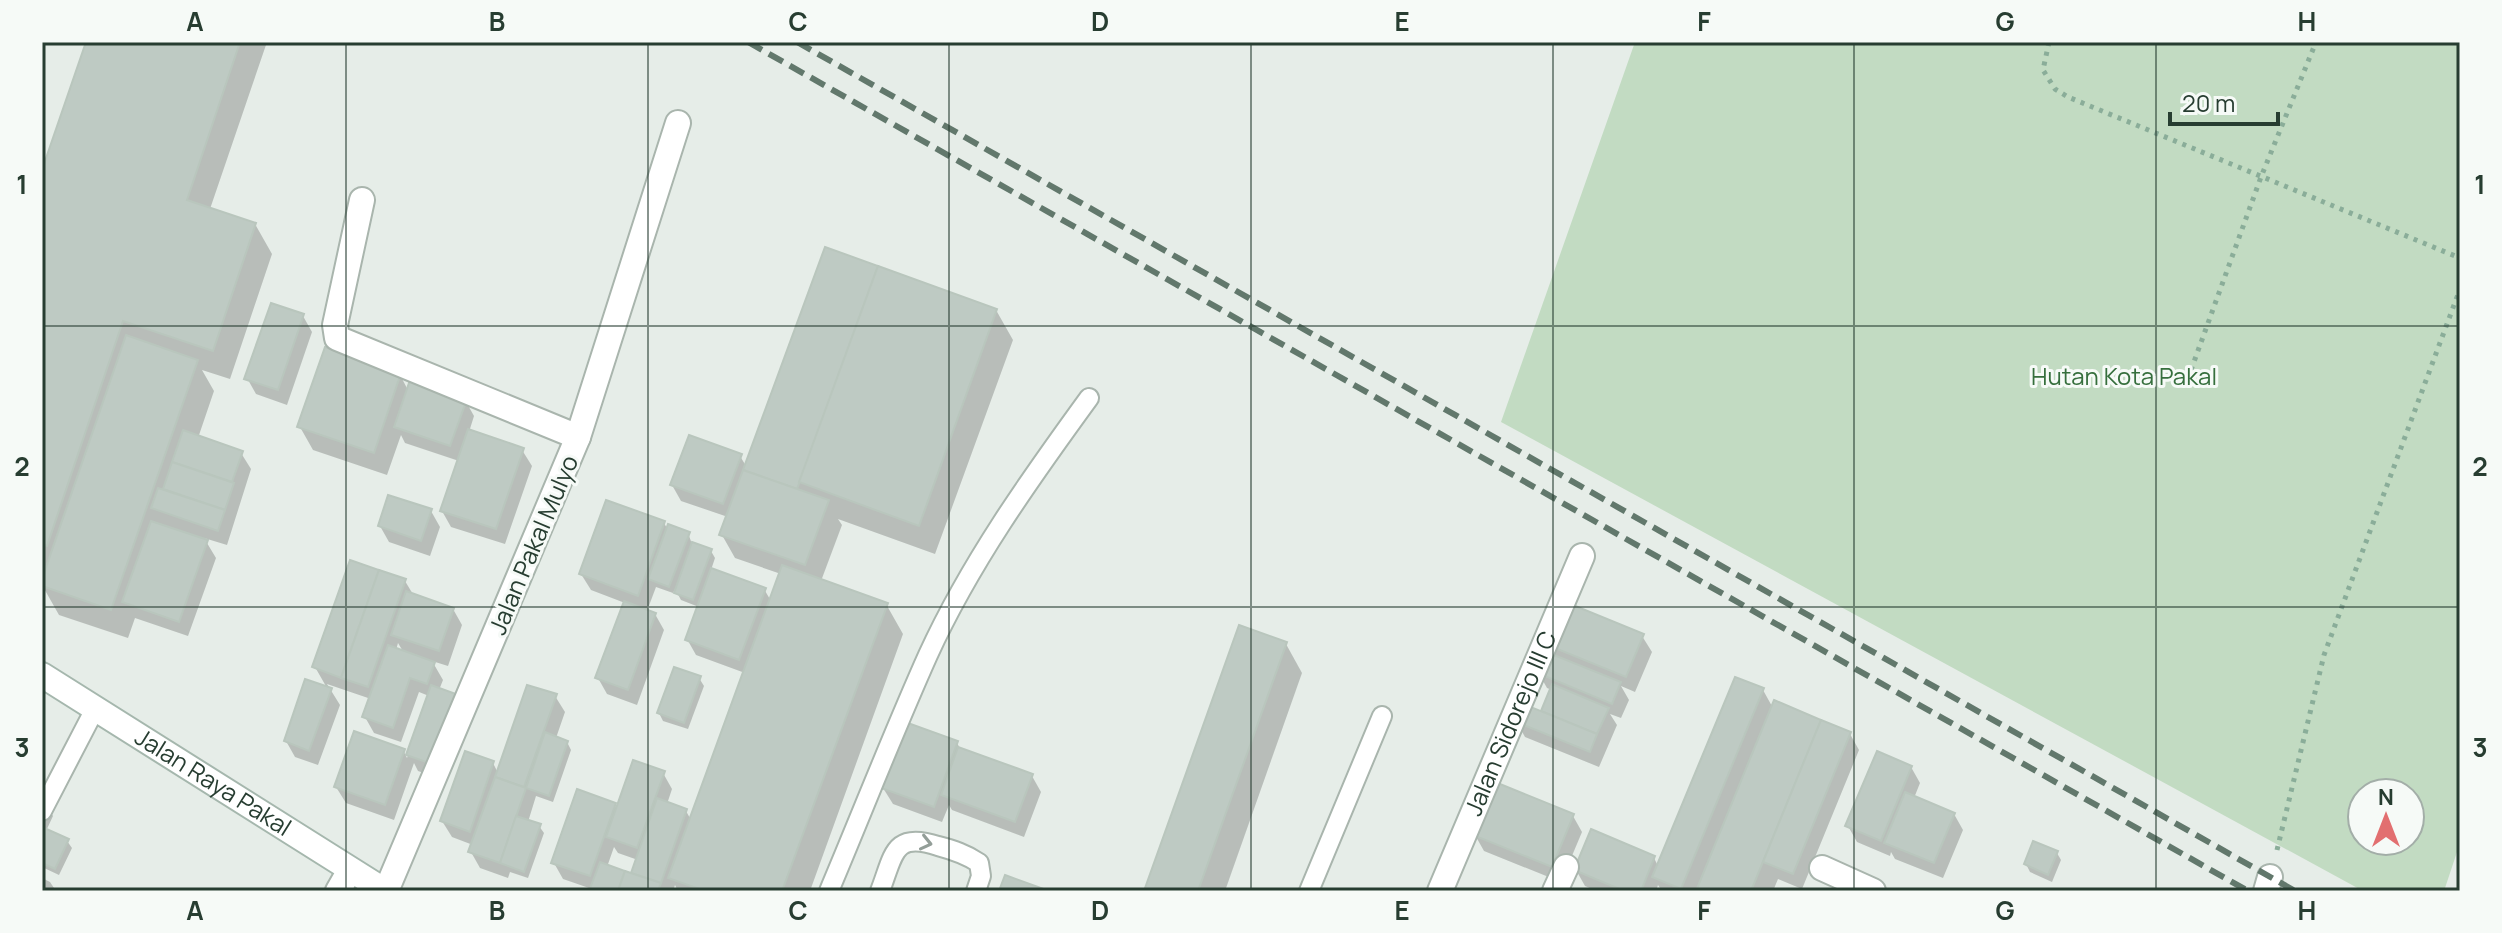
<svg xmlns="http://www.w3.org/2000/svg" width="2502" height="933" font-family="Manrope,sans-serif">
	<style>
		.green { fill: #c2dbc2; fill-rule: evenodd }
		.shadow { fill: #0003; fill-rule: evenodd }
		.building { fill: #becac3; stroke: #b9c6bd; stroke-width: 2 }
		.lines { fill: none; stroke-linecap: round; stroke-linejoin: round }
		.lane-casing { stroke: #a9b5ad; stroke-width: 22 }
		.street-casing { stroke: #a9b5ad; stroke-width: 28 }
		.secondary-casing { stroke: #a5b7ad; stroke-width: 28 }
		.path { stroke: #8aad99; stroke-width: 5; stroke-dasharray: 4 6; stroke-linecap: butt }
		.lane { stroke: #fff; stroke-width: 18 }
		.street { stroke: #fff; stroke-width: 24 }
		.secondary { stroke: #fff; stroke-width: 24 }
		.rail { stroke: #62786c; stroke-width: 6; stroke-dasharray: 16 8; stroke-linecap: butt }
		.oneway { stroke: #939e98 }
		.grid { fill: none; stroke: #273d31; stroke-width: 2; stroke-opacity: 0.55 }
		.labels { text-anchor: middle; stroke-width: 6; stroke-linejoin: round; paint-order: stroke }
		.park-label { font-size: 24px; fill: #366f3d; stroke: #f6faf7 }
		.street-label { font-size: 24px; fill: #273d31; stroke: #f6faf7 }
		.neatline { fill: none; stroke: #273d31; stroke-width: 3 }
		.grid-label { font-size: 26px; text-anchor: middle; font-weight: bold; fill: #273d31 }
	</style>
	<rect width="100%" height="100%" fill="#e6ede8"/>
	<path class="green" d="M1635,42H2460V843L2444,891H2363L1501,422ZM2362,793H2410V841H2362Z"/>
	<g class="shadow">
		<polygon points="88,42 267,42 210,209 255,224 272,254 230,379 202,370 214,391 198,438 241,453 251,469 227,545 204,538 216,558 188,636 135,618 128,638 59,615 42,585 48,569 42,567 42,178"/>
		<path d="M996,310L1013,340L935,554L838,519L842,525L821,581L886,604L903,634L810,891H678L675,885L673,891H591L592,889L563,879L554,863L614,805L618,810L663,773L672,789L667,804L686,811L691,820L745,673L696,655L687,639L699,607L681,600L675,589L673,593L656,587L647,611L655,614L664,630L637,705L607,694L598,678L625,603L591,590L581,574L664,523L668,530L688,533L692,544L711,551L715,558L711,570L764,589L771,601L781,574L735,558L722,535L728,517L681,501L672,485L740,456L746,466ZM614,847L618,853L638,860L632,875L607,867Z"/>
		<polygon points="303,316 312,332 287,405 256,394 247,378"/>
		<polygon points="400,375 408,390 465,400 474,416 469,432 522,450 532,466 505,544 451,527 442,511 459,461 405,443 401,435 387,475 313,450 300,427"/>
		<polygon points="431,511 440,527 430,556 389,542 380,526"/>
		<path d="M405,581L414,596L453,609L462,625L448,666L432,661L443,680L439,690L455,696L464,712L441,779L418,771L414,763L394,820L346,803L336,787L403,750L407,758L429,696L419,692L401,742L374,733L365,717L371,699L327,684L340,705L318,765L295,757L286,741L327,688L315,667ZM398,643L404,653L396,650Z"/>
		<polygon points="1642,636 1652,652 1635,692 1621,686 1629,700 1621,718 1610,714 1617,725 1599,767 1525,737 1516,721 1542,714 1552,690 1547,688 1538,672 1556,658 1547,644"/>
		<polygon points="1286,644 1302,673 1225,891 1146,891"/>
		<polygon points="699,678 704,686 688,729 663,721 659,713"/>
		<polygon points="1763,690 1773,708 1775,703 1850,734 1859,750 1802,889 1778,879 1773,891 1662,891 1658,885 1656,891 1597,891 1585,886 1576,870 1654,858 1658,866"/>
		<polygon points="555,696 565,712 556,738 567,742 571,750 553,802 536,796 528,822 539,826 544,833 528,878 510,872 508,878 480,868 471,852 473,845 452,837 442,821 493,763 498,773"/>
		<polygon points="957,743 961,750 1032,776 1041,792 1024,837 952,810 949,805 942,822 893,804 883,788"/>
		<polygon points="1911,767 1920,783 1914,798 1954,814 1963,830 1943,878 1895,859 1891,852 1890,856 1857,842 1848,826"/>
		<polygon points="42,797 53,816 46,831 67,841 72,848 59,875 42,867"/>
		<polygon points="1573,816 1582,832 1561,882 1484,851 1475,835"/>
		<polygon points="2057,853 2061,860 2052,882 2030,872 2026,864"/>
		<polygon points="42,878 50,882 56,891 42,891"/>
	</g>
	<g class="building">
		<polygon points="86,42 240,42 187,200 256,223 213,351 123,321 47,546 42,544 42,170"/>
		<polygon points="825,247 878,266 797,489 743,470"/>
		<polygon points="878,266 997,309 919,526 799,482"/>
		<polygon points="271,303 304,314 278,390 244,379"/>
		<polygon points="126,335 198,360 111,610 42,586 42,579"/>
		<polygon points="325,347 401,373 374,453 297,427"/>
		<polygon points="410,380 467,399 450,446 394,427"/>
		<polygon points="468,429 524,448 496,529 440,511"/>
		<polygon points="183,430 243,451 232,482 172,462"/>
		<polygon points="689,435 742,454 723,504 670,485"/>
		<polygon points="172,462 234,483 225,510 163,489"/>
		<polygon points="743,470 829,500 805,565 719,535"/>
		<polygon points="158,488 225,510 218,531 151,508"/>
		<polygon points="388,495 432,509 421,541 378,526"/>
		<polygon points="606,500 665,521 638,596 579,574"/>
		<polygon points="151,521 208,540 179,622 122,602"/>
		<polygon points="668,524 690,532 669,587 648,579"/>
		<polygon points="692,542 712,549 693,600 674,593"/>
		<polygon points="350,560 379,570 341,678 312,667"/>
		<polygon points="782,565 888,603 782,891 705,891 668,878"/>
		<polygon points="711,568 766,588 739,660 685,640"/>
		<polygon points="379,570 406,579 368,687 341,678"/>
		<polygon points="406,591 454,608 439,651 391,635"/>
		<polygon points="624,601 656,613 628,690 595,678"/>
		<polygon points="1563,601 1644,634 1626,677 1545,644"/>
		<polygon points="1239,625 1287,642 1198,891 1144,891"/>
		<polygon points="388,645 435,662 427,684 410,678 393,728 362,717"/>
		<polygon points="1544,651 1621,682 1612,704 1535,672"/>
		<polygon points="674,667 701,676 684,723 657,713"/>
		<polygon points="1735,677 1764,688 1681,889 1652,877"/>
		<polygon points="305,679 332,688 309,751 284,741"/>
		<polygon points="1552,684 1609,708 1597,734 1541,711"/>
		<polygon points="431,685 456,694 432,764 406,755"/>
		<polygon points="527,685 557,694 524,787 495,777"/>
		<polygon points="1774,700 1821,720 1751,891 1696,891"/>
		<polygon points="1521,703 1597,734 1590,752 1514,721"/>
		<polygon points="1821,720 1851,732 1793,874 1763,862"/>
		<polygon points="905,722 958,741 934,807 881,788"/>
		<polygon points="354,731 405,749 385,805 334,787"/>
		<polygon points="545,732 568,741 549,796 526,788"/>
		<polygon points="958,747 1033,774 1015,822 941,795"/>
		<polygon points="465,751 494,761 470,832 440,821"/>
		<polygon points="1877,751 1912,766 1881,841 1845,826"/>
		<polygon points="633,760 665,771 637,848 606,837"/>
		<polygon points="495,777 526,788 500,863 468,852"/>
		<polygon points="1495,782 1574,814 1552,867 1473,835"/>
		<polygon points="577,789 616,803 590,876 551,863"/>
		<polygon points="1905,792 1955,813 1934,863 1884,843"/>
		<polygon points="657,798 687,809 661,883 631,873"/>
		<polygon points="516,816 541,824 524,872 500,863"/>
		<polygon points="42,827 69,839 55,869 42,863"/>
		<polygon points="1591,829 1655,856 1641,891 1624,891 1574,870"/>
		<polygon points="2033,841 2058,851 2048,875 2024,864"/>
		<polygon points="600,862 625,871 618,891 589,891"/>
		<polygon points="625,871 661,883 658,891 618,891"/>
		<polygon points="1005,875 1049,891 999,891"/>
	</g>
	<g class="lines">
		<g class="lane-casing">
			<g id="lane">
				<polyline points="42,811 96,707"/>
				<path d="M829,891C862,813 893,733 928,655C970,563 1030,479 1089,398"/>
				<path d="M880,891C894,855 893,831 938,846C953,850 966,854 979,863L981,876L976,891"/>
				<polyline points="1309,891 1382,716"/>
			</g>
		</g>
		<g class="street-casing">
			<g id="street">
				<polyline points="362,200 335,325 337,338 578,437 386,891"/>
				<polyline points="578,437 678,123"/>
				<polyline points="1822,868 1873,891"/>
				<polyline points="338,891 350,870"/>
				<path id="s1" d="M1440,891L1582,556"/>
				<polyline points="1555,891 1566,867"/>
				<polyline points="2266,891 2270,877"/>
			</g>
		</g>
		<g class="secondary-casing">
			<g id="secondary">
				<path id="s2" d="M42,675L385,891"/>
			</g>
		</g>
		<g class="path">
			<polyline points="2049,42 2043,70 2055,89 2068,97 2460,258"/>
			<polyline points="2191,370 2261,177 2316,42"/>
			<polyline points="2277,850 2324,655 2460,289"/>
		</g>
		<use href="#lane" class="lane"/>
		<use href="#street" class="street"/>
		<use href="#secondary" class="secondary"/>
		<g class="rail">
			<polyline points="748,42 2248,891"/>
			<polyline points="797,42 2295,891"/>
		</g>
	</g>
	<defs><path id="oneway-chevron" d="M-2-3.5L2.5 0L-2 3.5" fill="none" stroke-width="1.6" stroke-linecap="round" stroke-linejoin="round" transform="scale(2)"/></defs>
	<use class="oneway" href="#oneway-chevron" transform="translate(926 843) rotate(13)"/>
	<path class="grid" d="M346,42V891M648,42V891M949,42V891M1251,42V891M1553,42V891M1854,42V891M2156,42V891M42,326H2460M42,607H2460"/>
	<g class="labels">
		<g class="park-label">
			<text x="2124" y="385">Hutan Kota Pakal</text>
		</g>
		<g class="street-label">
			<text transform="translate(534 545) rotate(-67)" y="8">Jalan Pakal Mulyo</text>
			<text dy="8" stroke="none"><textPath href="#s1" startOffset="182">Jalan Sidorejo III C</textPath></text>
			<text dy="8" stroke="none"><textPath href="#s2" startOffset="202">Jalan Raya Pakal</textPath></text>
		</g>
	</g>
	<rect width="2502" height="933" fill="none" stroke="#f6faf7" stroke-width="88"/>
	<g transform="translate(2386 817)"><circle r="38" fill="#f6faf7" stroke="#a3aea8" stroke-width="2"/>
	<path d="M0-6L14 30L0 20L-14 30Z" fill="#e26f70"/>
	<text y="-12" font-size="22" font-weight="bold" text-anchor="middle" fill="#273d31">N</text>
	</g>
	<path d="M2170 112v12h108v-12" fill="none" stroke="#273d31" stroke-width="4"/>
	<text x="2182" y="112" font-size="24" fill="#273d31" stroke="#f6faf7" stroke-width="6" paint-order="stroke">20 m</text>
	<rect x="44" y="44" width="2414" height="845" class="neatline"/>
	<g class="grid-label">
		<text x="195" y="31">A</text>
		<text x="497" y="31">B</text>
		<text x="798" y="31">C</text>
		<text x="1100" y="31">D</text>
		<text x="1402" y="31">E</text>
		<text x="1704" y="31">F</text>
		<text x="2005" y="31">G</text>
		<text x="2307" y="31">H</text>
		<text x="22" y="194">1</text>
		<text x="2480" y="194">1</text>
		<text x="22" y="476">2</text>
		<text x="2480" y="476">2</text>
		<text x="22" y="757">3</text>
		<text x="2480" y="757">3</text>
		<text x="195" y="920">A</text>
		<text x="497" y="920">B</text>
		<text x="798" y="920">C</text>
		<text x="1100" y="920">D</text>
		<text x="1402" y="920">E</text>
		<text x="1704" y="920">F</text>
		<text x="2005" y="920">G</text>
		<text x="2307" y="920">H</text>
	</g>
</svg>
